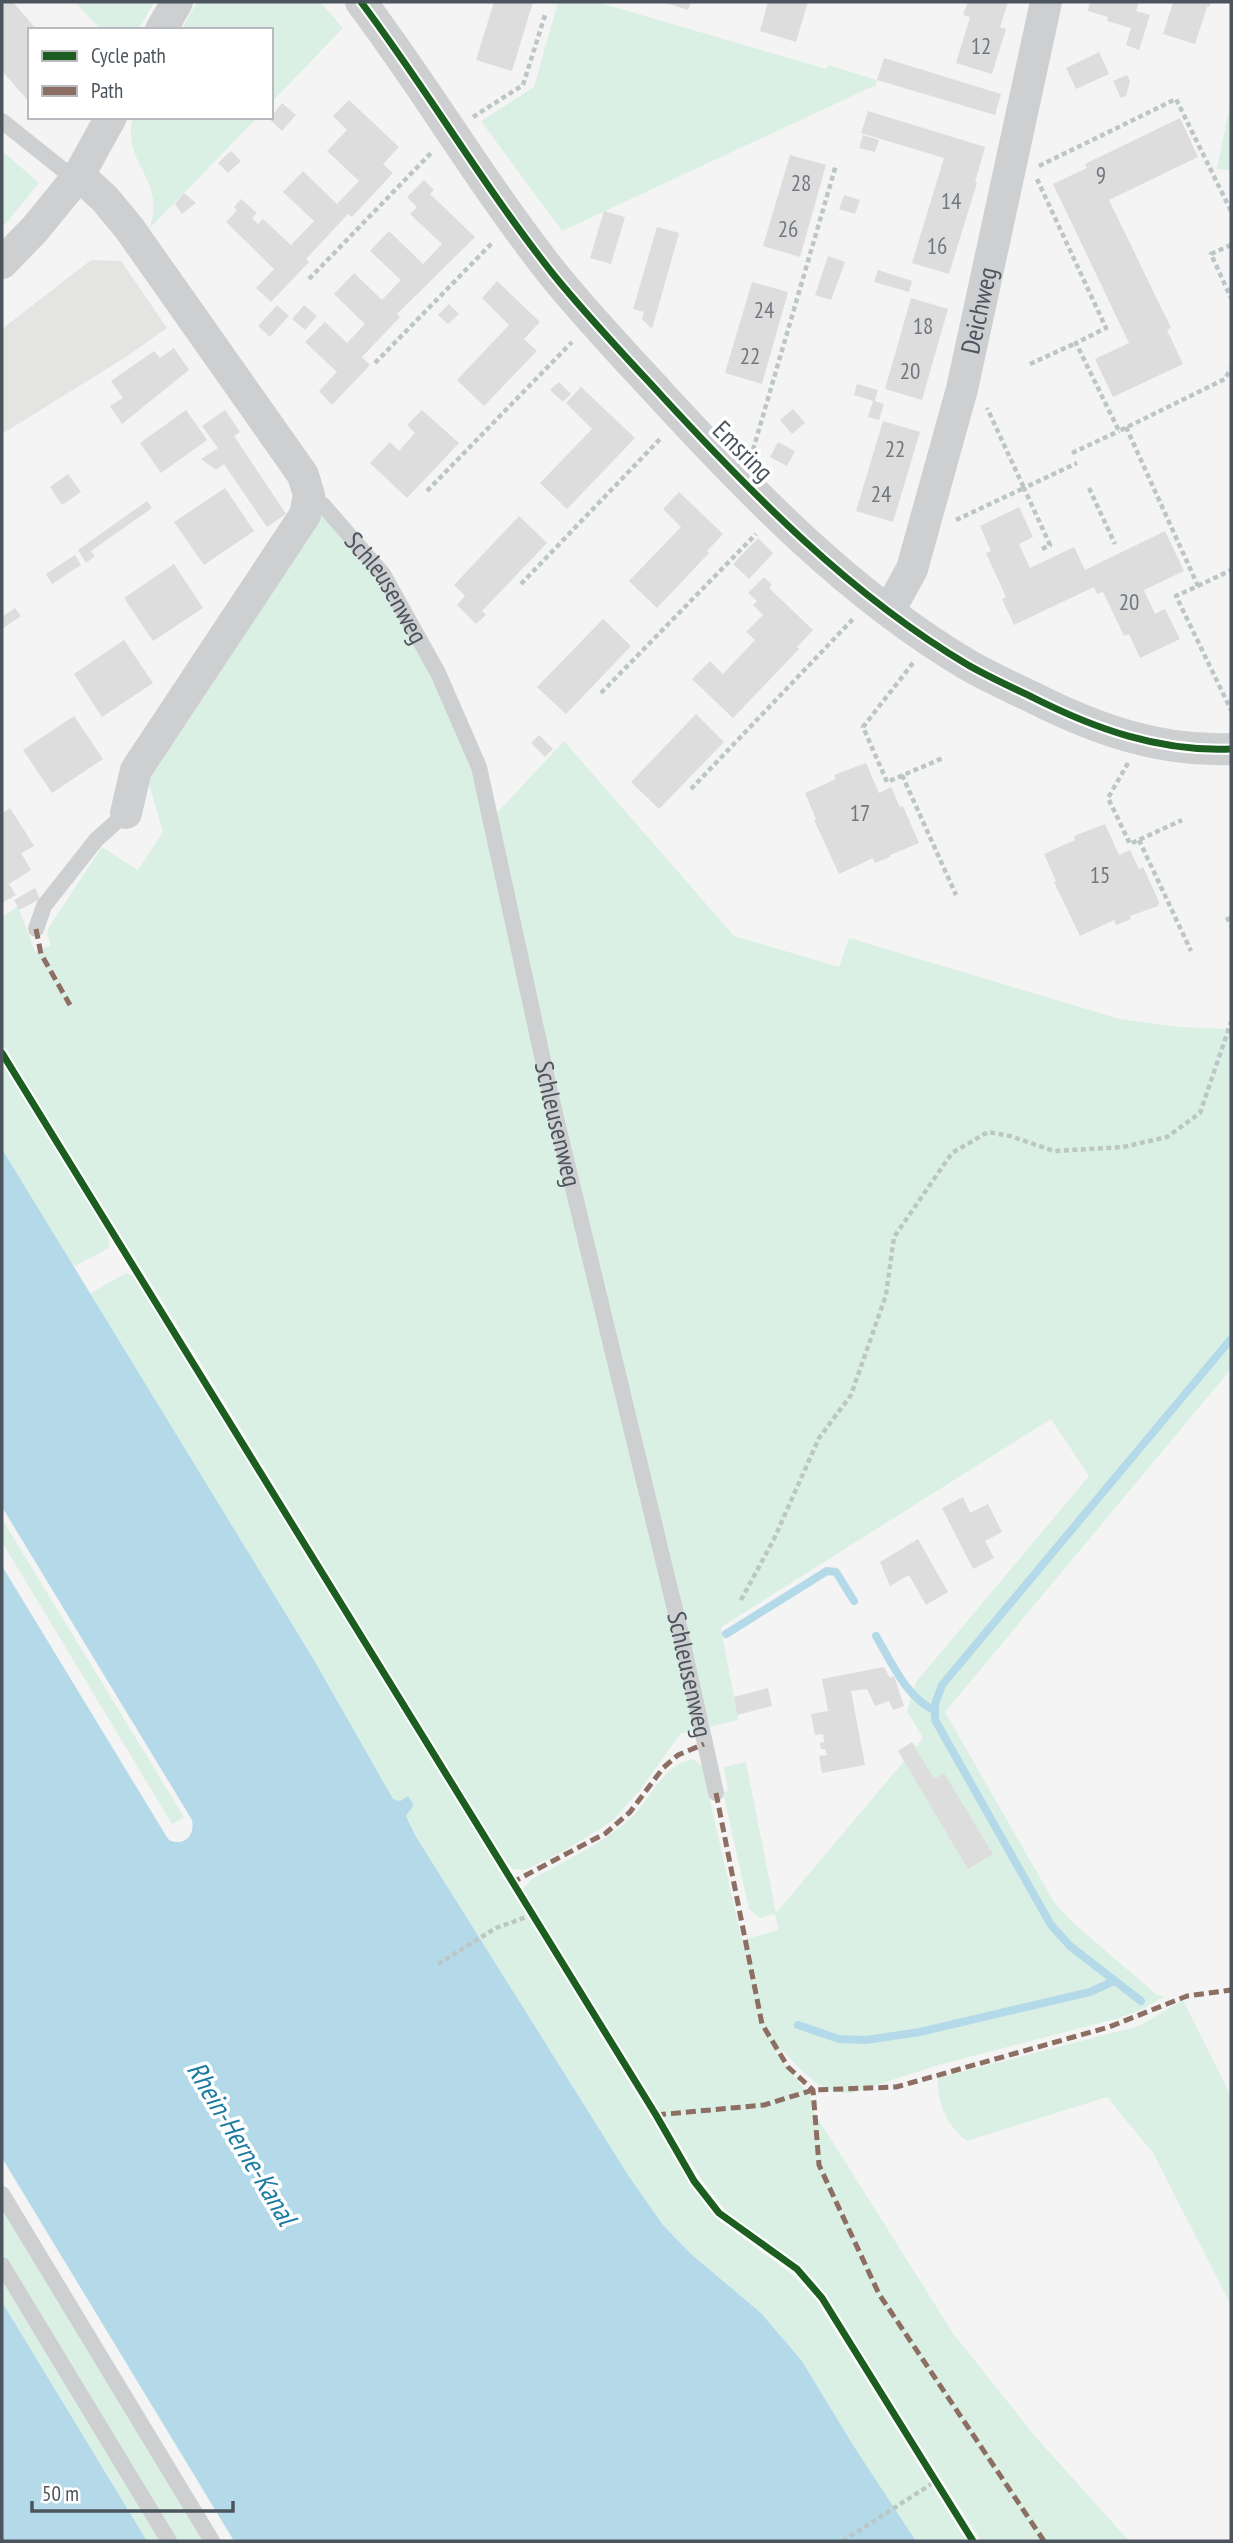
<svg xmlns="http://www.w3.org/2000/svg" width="1233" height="2543" font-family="'PT Sans Narrow',sans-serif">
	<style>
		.commercial { fill: #e4e4e2 }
		.green { fill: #dbf0e5 }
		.water { fill: #b4dae9 }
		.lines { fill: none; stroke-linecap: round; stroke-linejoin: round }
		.stream { stroke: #b4dae9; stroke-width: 8 }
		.building { fill: #ddddde }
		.path { stroke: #bcc6c4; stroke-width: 4.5; stroke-dasharray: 5 3.5; stroke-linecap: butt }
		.service { stroke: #cdcfd1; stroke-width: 16 }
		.minor { stroke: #cdcfd1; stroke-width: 32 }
		.quiet { stroke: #8d6e63; stroke-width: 5; stroke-dasharray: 10 5; stroke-linecap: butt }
		.cycleway-casing { stroke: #fff; stroke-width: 11 }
		.cycleway { stroke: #1b5e20; stroke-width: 7 }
		.labels { text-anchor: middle; stroke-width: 7; stroke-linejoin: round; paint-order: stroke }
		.number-label { font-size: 23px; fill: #71777f }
		.street-label { font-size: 26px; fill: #4c545e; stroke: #fff }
		.water-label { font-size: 28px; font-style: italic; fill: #1c7ba1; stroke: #fff }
	</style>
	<rect width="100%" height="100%" fill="#f4f4f4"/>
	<polygon class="commercial" points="91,260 121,261 167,328 129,355 2,434 2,329"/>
	<g class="green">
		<polygon points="75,2 154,2 138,30 101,30"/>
		<polygon points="197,2 320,2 343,28 271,103 271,30 181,30"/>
		<polygon points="558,2 597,2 826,69 828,65 877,80 876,85 562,231 481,121 534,87"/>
		<polygon points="1231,100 1231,170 1217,169"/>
		<path d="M133,117H258L149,229C168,178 120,164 133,117Z"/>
		<polygon points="2,151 39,183 2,228"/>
		<path d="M321,512L373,575L426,664L495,815L564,741L734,936L839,967L849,938L1120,1019L1179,1027L1231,1029V1369L945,1712L1054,1902L1072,1922L1157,1995L1165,1996L1141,2010L1119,2018L935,2066L852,2093C821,2095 803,2072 783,2051L775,2052L810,2096L815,2114L953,2333L1034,2435L1129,2541H981L815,2280L791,2260L730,2216L701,2179L523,1889L532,1879C563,1862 616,1837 638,1810C654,1791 666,1764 693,1759L702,1766L742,1940L778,1930L775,1914L760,1918L749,1909L723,1792L728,1791L724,1767L746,1762L776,1913L904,1761L898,1751L912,1742L916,1747L923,1738L907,1711L916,1682L1089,1476L1051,1419L721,1627L738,1720L680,1734L641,1789L614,1819L602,1828L562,1852L525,1870L513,1869L501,1856L204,1368L2,1045V917L18,906L35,952L51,945L47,935L49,927L102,847L138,870L163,832L146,774Z"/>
		<polygon points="2,1063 108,1232 109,1248 75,1266 69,1260 2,1149"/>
		<polygon points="126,1273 137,1278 690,2182 709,2210 719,2220 793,2275 816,2300 966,2541 916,2541 853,2445 802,2361 761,2313 691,2254 663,2225 630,2178 415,1835 406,1816 414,1805 408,1796 400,1801 393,1800 314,1660 93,1302 91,1293"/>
		<polygon points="2,1519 184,1817 172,1824 2,1542"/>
		<path d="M1183,2000L1231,2096V2305L1153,2153L1107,2097L967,2141C947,2126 937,2103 938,2078L1139,2026Z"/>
		<polygon points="2,2205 206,2541 174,2541 2,2256"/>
		<polygon points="2,2281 162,2541 147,2541 2,2302"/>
	</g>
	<g class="water">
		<path d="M2,1149L314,1660L393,1799L400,1801L408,1796L414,1805L406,1816L415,1835L630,2178L663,2225L691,2254L761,2313L802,2361L853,2445L916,2541H234L2,2158V1566L165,1834L169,1840C185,1847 195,1835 192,1820L2,1507Z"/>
		<polygon points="2,2302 147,2541 2,2541"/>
	</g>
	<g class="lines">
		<g class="stream">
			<polyline points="726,1634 827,1571 836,1572 854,1601"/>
			<path d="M876,1636C892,1663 906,1697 935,1711"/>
			<polyline points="1141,2001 1070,1946 1051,1925 935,1720 935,1704 942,1685 1231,1339"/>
			<polyline points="798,2025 839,2039 866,2040 920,2032 1090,1992 1114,1981"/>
		</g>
	</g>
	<g class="building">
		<polygon points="2,2 13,2 37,30 30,30 30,103 2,71"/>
		<polygon points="494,2 533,2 512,71 476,60"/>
		<polygon points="662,2 691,2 688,10"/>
		<polygon points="768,2 808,2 796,42 760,31"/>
		<polygon points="968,2 1008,2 1000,27 1006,29 992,74 956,63 970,17 963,15"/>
		<polygon points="1090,2 1139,2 1136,11 1150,15 1139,50 1126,45 1131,28 1107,21 1108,17 1088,11"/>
		<polygon points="1173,2 1211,2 1209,7 1207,7 1195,44 1163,34"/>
		<polygon points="1099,52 1109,74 1076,89 1066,68"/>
		<polygon points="884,58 1001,94 995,115 877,80"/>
		<polygon points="1127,75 1130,81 1126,96 1121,98 1113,81"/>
		<polygon points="349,100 399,147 383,164 393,173 352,217 348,214 306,259 309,262 271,302 256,288 274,269 226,222 237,210 234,207 241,199 257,213 252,218 258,224 263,219 291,245 314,221 283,192 303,171 337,204 359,181 327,151 347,130 333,116"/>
		<polygon points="282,103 296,115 282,131 267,117 271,117"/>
		<polygon points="868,111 985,147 975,182 977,183 949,274 912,263 944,158 861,133"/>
		<polygon points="1180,118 1198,157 1109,200 1171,328 1167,330 1183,364 1113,397 1095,359 1129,343 1053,184 1087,168 1085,164"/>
		<polygon points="863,135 879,140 875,152 859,148"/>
		<polygon points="231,151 241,161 228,173 218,163"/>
		<polygon points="790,155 826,165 800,257 763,246"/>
		<polygon points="424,180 434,190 430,194 475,237 397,314 400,317 362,357 370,365 332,405 319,391 337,372 305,342 325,322 347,343 365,324 334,294 354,273 382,300 401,280 370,251 389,231 423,264 442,244 410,214 417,207 407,197"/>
		<polygon points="184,193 196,203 182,214 175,204"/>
		<polygon points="844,195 860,200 855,214 839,209"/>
		<polygon points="604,211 625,217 611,264 590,258"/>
		<polygon points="657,227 679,233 652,329 642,319 644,312 633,309"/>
		<polygon points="828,256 845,262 831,300 815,295"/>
		<polygon points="878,270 912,281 909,292 874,282"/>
		<polygon points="497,281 540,322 524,339 537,351 484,406 457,380 509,325 482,298"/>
		<polygon points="752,282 788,292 762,384 725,373"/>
		<polygon points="911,298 948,309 922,400 885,389"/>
		<polygon points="449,304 459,314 448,324 438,315"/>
		<polygon points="277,305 289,316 270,337 258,326"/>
		<polygon points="304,305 317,316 305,330 292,319"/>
		<polygon points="174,348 189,370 122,424 110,406 123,398 111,381 154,351 160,358"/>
		<polygon points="559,382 571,394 563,402 550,390"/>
		<polygon points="857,384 878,390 875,401 884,404 879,420 868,417 873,401 854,395"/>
		<polygon points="581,387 635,438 567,509 540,483 592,429 566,403"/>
		<polygon points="793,409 805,423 792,434 780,420"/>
		<polygon points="186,410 207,440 161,473 140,443"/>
		<polygon points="225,410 240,432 234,436 286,514 267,527 224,464 216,470 201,459 218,448 202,426"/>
		<polygon points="422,410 459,443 407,498 370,463 390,442 399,451 415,433 407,425"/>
		<polygon points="883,421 920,432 893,522 856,511"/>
		<polygon points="778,442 795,451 787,466 770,457"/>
		<polygon points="68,474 81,492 62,505 50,487"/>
		<polygon points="225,488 254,531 204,565 174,522"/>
		<polygon points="679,492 723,534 707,551 709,553 657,608 629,581 681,527 663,509"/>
		<polygon points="147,501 152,508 91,551 95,556 86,563 78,550"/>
		<polygon points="1019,507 1033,537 1019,544 1030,568 1074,547 1085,570 1165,531 1184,571 1144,590 1155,614 1165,609 1180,639 1140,658 1129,634 1124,636 1103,592 1097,594 1094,587 1014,625 1002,599 1006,597 986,553 991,551 980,526"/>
		<polygon points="519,516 547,543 482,611 486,615 476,624 457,605 465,596 454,585"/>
		<polygon points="758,538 773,553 749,579 733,564"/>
		<polygon points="75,555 81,565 52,584 46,574"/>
		<polygon points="174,564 203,608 153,641 124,598"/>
		<polygon points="764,577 772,585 769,588 813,630 797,647 799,649 733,718 692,679 710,661 723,674 755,640 746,632 763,615 753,605 757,601 748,593"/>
		<polygon points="15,608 21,616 2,629 2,617"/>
		<polygon points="603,619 631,646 566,714 537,687"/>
		<polygon points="124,640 153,683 102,717 74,674"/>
		<polygon points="696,714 724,742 659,809 631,782"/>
		<polygon points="74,716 103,759 52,793 23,750"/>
		<polygon points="539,735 553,749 545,757 531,743"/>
		<polygon points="866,763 879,793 891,787 900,807 903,806 919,843 890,855 890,857 875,863 873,858 839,874 814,820 816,819 805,793 836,779 834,775"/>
		<polygon points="10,808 34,846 21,853 31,870 9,884 16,895 2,903 2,813"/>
		<polygon points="1105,824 1119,855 1130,850 1139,869 1143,867 1159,902 1158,906 1130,916 1131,919 1116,925 1114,920 1080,936 1054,882 1056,881 1044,854 1075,840 1074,836"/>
		<polygon points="35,888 40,899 19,910 14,900"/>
		<polygon points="963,1497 970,1513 988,1504 1002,1532 985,1541 994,1558 973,1569 942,1508"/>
		<polygon points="918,1539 948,1592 926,1605 909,1575 890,1586 880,1562"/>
		<polygon points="884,1667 890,1678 894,1676 904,1706 893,1710 889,1701 875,1706 867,1689 851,1691 865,1765 822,1773 819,1756 827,1755 825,1749 821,1749 820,1743 824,1742 823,1734 815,1735 811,1714 828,1711 822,1679"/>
		<polygon points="768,1688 772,1706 737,1715 734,1697"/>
		<polygon points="912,1742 934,1779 944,1773 993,1854 968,1869 898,1751"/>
	</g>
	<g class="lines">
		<g class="path">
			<polyline points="473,117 523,85 546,12"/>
			<polyline points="1039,166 1176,99 1231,211"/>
			<polyline points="1037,179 1106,328 1076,343 1119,431 1225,379 1231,368"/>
			<polyline points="1231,245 1211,254 1231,298"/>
			<polyline points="309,279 431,153"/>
			<polyline points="375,363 493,242"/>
			<polyline points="1030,364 1076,343"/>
			<polyline points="1126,427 1198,586 1176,596 1231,710"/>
			<polyline points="753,450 836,165"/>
			<polyline points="1072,453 1119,431"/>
			<polyline points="1089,488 1115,544"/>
			<polyline points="427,491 572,342"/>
			<polyline points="956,520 1024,488 987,408"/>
			<polyline points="1042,549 1050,545 1024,488 1077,463"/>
			<polyline points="521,584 661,438"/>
			<polyline points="1198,586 1231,570"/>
			<polyline points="913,663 863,727 887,782 943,758"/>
			<polyline points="601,693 756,534"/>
			<polyline points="1128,763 1108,798 1130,844 1182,820"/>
			<polyline points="902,775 956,895"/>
			<polyline points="691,789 853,619"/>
			<polyline points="1139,840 1191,951"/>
			<polyline points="1227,917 1231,926"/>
			<polyline points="741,1600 774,1539 819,1438 851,1395 886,1295 894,1237 952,1153 988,1132 1010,1136 1054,1151 1123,1147 1167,1137 1200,1113 1231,1022"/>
			<polyline points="438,1964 496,1928 532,1915"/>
			<polyline points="843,2541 936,2481"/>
		</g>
		<g class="service">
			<polyline points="2,121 62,169 79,175"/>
			<path id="s1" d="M309,495L323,505L383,574L438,673L479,767L551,1097L679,1626L716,1793"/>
			<polyline points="36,929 44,906 96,840 126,813"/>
			<polyline points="2,2194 212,2541"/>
			<polyline points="2,2265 169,2541"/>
		</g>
		<g class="minor">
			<path d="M361,2C428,91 484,187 553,274C587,316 624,355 660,394C752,494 850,595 968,665C989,677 1011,687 1032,697C1095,729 1160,752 1231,749"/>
			<polyline points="161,30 177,2"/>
			<polyline points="79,175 105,199 129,228 303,475 309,495 305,515 136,770 126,813"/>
			<polyline points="2,263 35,229 79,175 111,117"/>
			<path id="s2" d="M889,611L912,569L962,389L1046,2"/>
		</g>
		<g class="quiet">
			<polyline points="36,929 41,954 70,1005"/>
			<polyline points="716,1793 762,2024 788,2067 813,2090 819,2165 879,2294 1044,2541"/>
			<polyline points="511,1883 606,1833 630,1812 663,1768 678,1755 704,1744"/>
			<polyline points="656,2115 764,2105 813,2090 896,2087 1109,2027 1187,1996 1231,1990"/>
		</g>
		<g class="cycleway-casing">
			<g id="cycleway">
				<path d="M361,2C428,91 484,187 553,274C587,316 624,355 660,394C752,494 850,595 968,665C989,677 1011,687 1032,697C1095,729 1160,752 1231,749"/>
				<polyline points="2,1053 656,2115 694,2181 719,2213 797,2269 822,2298 973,2541"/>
			</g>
		</g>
		<use href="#cycleway" class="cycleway"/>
	</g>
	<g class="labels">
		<g class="number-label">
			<text x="981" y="54">12</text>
			<text x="1101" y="183">9</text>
			<text x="801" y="191">28</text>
			<text x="951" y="209">14</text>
			<text x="788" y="237">26</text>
			<text x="937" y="254">16</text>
			<text x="764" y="318">24</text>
			<text x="923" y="334">18</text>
			<text x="750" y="364">22</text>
			<text x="910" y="379">20</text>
			<text x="895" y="457">22</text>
			<text x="881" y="502">24</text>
			<text x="1129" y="610">20</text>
			<text x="860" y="821">17</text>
			<text x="1100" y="883">15</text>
		</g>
		<g class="street-label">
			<text dy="9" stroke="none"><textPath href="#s2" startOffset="315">Deichweg</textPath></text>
			<text transform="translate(743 451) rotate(45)" y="9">Emsring</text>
			<text dy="9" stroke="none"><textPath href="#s1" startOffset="122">Schleusenweg</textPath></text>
			<text dy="9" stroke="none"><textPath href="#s1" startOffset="690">Schleusenweg</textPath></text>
			<text dy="9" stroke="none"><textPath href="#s1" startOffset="1256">Schleusenweg</textPath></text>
		</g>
		<g class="water-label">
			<text transform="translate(242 2143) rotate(59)" y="10">Rhein-Herne-Kanal</text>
		</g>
	</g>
	<rect width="1233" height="2543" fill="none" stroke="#4c545e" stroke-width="7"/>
	<rect x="28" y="28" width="245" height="91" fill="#ffffff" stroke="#b7bbbf" stroke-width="2"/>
	<rect x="42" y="51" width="35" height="10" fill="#1b5e20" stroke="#b7bbbf" stroke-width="2"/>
	<text x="91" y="63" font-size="21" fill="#4c545e">Cycle path</text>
	<rect x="42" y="86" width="35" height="10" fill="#8d6e63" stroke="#b7bbbf" stroke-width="2"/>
	<text x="91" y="98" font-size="21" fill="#4c545e">Path</text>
	<path d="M32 2501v10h201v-10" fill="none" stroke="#4c545e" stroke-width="3.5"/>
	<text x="42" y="2501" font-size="21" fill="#4c545e" stroke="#ffffff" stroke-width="5" paint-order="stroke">50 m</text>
</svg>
